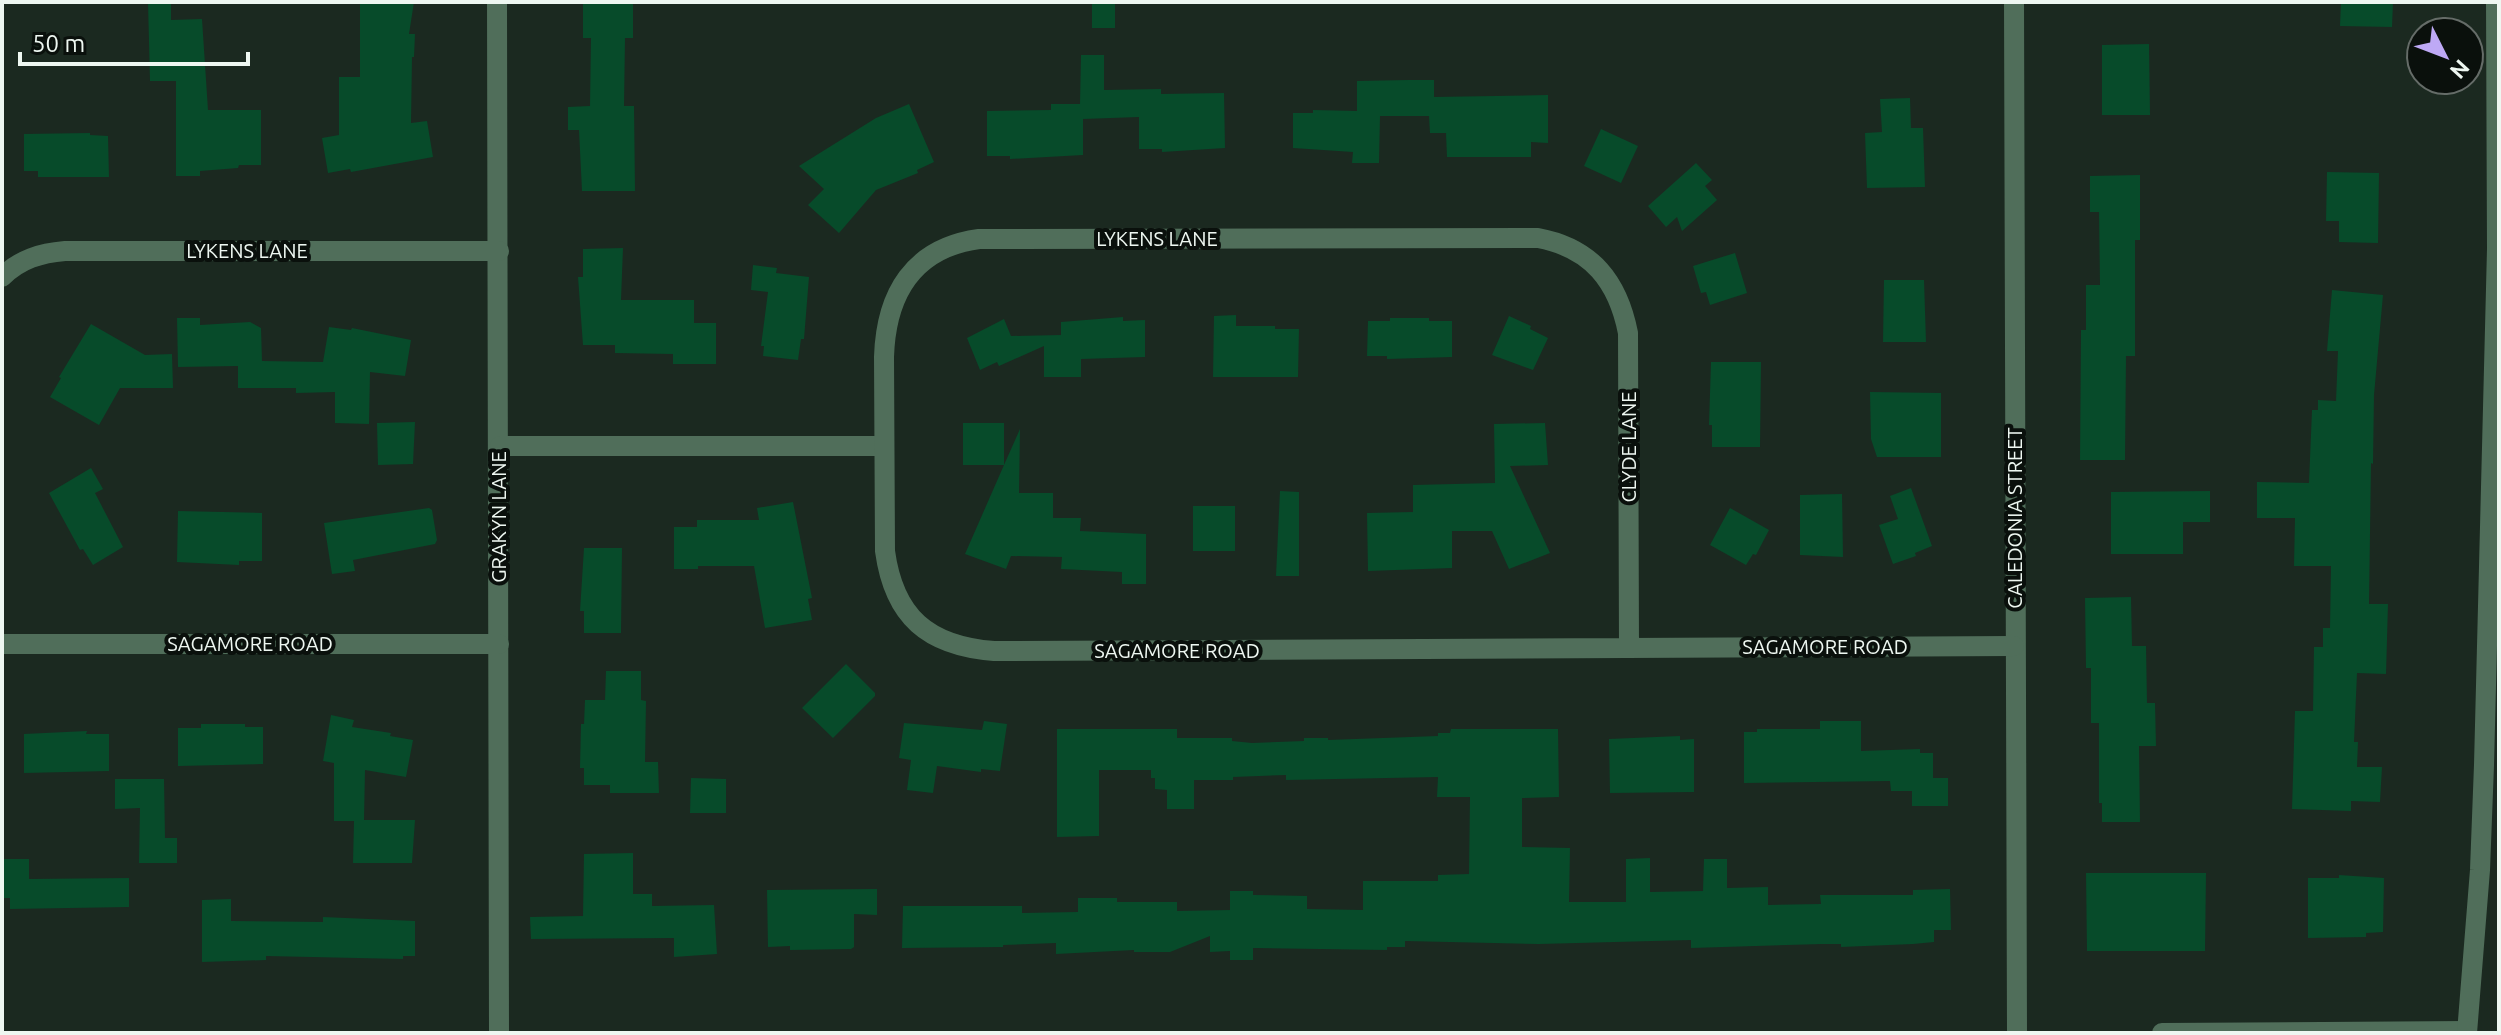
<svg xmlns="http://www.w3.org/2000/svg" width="2501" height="1035" font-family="Ubuntu,sans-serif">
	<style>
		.building { fill: #074b2a }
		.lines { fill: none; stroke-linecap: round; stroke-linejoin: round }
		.street { stroke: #506e5a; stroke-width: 20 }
		.labels { text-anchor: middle; stroke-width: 8; stroke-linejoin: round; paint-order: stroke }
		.street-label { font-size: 20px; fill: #eef7f1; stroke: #0a100c }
	</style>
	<rect width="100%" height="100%" fill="#1b2920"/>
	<g class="building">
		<polygon points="148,2 171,2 171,20 202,19 208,110 261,110 261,165 239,165 238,168 200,171 200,176 176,176 176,81 150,81"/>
		<polygon points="360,2 414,2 409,34 415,34 414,57 412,57 411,123 427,121 433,157 351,172 350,169 328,173 322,138 339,135 339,77 360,77"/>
		<polygon points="583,2 633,2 633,38 625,38 624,106 634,106 635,191 582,191 579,130 568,130 568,107 590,106 591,38 583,38"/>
		<rect x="1092" y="2" width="23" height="26"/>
		<polygon points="2341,2 2393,2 2392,27 2340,26"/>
		<polygon points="2149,44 2150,115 2102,115 2102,45"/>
		<polygon points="1081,55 1104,55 1104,90 1161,89 1161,94 1224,93 1225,148 1162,152 1162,149 1139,149 1139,117 1083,119 1083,155 1010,159 1010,156 987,156 987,111 1051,110 1051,104 1080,104"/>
		<polygon points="1408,80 1434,80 1434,97 1548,95 1548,143 1531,142 1531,157 1447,157 1446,133 1430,133 1429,116 1380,116 1379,163 1352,163 1353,152 1293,148 1293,113 1313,113 1313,110 1357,111 1357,81"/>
		<polygon points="1910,98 1911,128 1923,128 1925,187 1867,188 1865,133 1882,132 1880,99"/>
		<polygon points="909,104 934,162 917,170 918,173 876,190 839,233 808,205 824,189 799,166 876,118"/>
		<polygon points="1601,129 1638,146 1621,183 1584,166"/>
		<polygon points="90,133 90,135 108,136 109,177 38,177 38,171 24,171 24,134"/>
		<polygon points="1696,163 1712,180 1705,186 1717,200 1682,231 1677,217 1666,227 1648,206"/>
		<polygon points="2327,172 2379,173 2378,243 2339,242 2339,221 2326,221"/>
		<polygon points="2140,175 2140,240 2135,240 2135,356 2126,356 2125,460 2080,460 2081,330 2086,330 2086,285 2100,285 2099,212 2090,212 2090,176"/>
		<polygon points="623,248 621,300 694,300 694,323 716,323 716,364 673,364 673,354 615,353 615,345 583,345 578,277 583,277 583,249"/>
		<polygon points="1735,253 1747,293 1710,305 1706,292 1701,293 1693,266"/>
		<polygon points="753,265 777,268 776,273 809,277 804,339 801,339 798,360 763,356 764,346 761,346 768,292 751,290"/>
		<polygon points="1884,280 1924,280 1926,342 1883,342"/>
		<polygon points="2332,290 2383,295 2374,395 2373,464 2371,463 2369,604 2388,604 2386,674 2357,673 2354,742 2358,742 2357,767 2382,767 2380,802 2351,801 2351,811 2292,809 2295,711 2313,711 2314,647 2323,647 2323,628 2330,628 2331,566 2294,566 2295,518 2257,518 2257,482 2309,483 2312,410 2318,410 2318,400 2336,401 2338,351 2327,351"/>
		<polygon points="1236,315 1236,326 1275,326 1275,329 1299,329 1298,377 1213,377 1214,316"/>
		<polygon points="1509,316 1531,326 1530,329 1548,338 1533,370 1492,355"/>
		<polygon points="1123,317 1123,321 1145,320 1145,357 1081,359 1081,377 1044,377 1044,346 999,366 997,362 980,370 967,338 1004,319 1011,336 1061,335 1061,322"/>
		<polygon points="177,318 200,318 200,325 250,322 261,328 262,361 323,362 329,327 351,330 352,328 411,340 405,376 370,372 369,424 335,423 335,392 296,393 296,388 238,388 238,366 178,367"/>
		<polygon points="1390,318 1429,318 1429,321 1452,321 1452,357 1387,359 1387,356 1367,356 1368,321 1390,321"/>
		<polygon points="91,324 145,355 172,354 173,388 120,388 99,425 50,397 61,378 59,377"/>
		<polygon points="1711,362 1761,362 1760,447 1712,447 1712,425 1709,425"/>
		<polygon points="1870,392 1941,393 1941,457 1877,457 1871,439"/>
		<polygon points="415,422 413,464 378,465 377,423"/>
		<polygon points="963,423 1004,423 1004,465 1020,429 1019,493 1053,493 1053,518 1081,518 1080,531 1146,534 1146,584 1122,584 1122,572 1061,569 1062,557 1011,556 1006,569 965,554 1004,465 963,465"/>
		<polygon points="1545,423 1548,465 1510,466 1550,553 1509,569 1492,531 1452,531 1452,568 1368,571 1367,513 1413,512 1413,485 1495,483 1494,424"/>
		<polygon points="91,468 103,489 95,493 123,547 93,565 83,549 80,550 49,493"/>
		<polygon points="1911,488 1932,546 1915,553 1916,556 1893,564 1879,525 1898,519 1890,496"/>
		<polygon points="1280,491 1299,492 1299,576 1276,576"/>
		<polygon points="2210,491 2210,522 2183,522 2183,554 2111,554 2111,492"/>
		<polygon points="1842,494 1843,557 1800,555 1800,495"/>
		<polygon points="793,502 812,598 808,599 812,620 765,628 754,566 698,566 698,569 674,569 674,527 697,527 697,520 759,520 757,508"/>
		<rect x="1193" y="506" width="42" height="45"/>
		<polygon points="429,508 432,510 437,540 435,544 353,560 355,571 332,574 324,523"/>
		<polygon points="1730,508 1769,530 1756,555 1753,554 1746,565 1710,545"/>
		<polygon points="178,511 262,513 262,561 239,561 239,565 177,562"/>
		<polygon points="584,548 622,548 621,633 584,633 584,611 580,611"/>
		<polygon points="2131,597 2132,646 2146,646 2147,703 2155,703 2156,746 2139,746 2140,822 2102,822 2102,803 2099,803 2099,723 2091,723 2091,668 2086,668 2085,598"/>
		<polygon points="846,664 875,693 875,696 833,738 802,708"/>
		<polygon points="606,671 641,671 641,700 646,701 645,762 658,762 659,793 610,793 610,785 584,785 584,768 580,768 581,724 584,724 585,700 605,700"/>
		<polygon points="331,715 354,720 352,727 391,733 390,736 413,740 406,777 365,770 364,820 415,820 412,863 353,863 354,821 334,821 334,763 323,761"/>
		<polygon points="984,721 1007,724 1000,771 981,769 981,772 937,766 933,793 907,790 911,760 899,758 904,723 982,730"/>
		<polygon points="1820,721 1861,721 1861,751 1920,749 1920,753 1933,753 1933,778 1948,778 1948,806 1912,806 1912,791 1891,791 1890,781 1744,783 1744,732 1757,732 1757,729 1820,729"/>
		<polygon points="201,724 245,724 245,727 263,727 263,764 178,766 178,728 201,728"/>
		<polygon points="1057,729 1177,729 1177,738 1232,738 1232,741 1252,743 1304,741 1304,738 1328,738 1328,740 1438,736 1438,733 1450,733 1451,729 1558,729 1559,797 1522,798 1522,847 1570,848 1569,902 1626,902 1626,859 1650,858 1650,892 1703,891 1704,859 1727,859 1727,888 1768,887 1768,905 1821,904 1820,895 1913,895 1913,890 1950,889 1951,930 1934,930 1934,942 1913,944 1841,947 1841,944 1822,944 1691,948 1691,940 1539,944 1405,941 1405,947 1387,947 1387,950 1253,948 1253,960 1230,960 1230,951 1210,952 1210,936 1170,952 1134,952 1134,950 1056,954 1056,943 1003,945 1003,947 902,948 903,906 1022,906 1022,913 1078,912 1078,898 1117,898 1117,902 1177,902 1177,911 1230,910 1230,891 1253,891 1253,895 1307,896 1307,909 1363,910 1363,881 1438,881 1438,875 1469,874 1470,797 1437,797 1438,777 1286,780 1286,775 1233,777 1233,780 1194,780 1194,809 1167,809 1167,790 1155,789 1155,778 1151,778 1151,770 1099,770 1099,836 1057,837"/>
		<polygon points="87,731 86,734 109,734 109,771 24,773 24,734"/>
		<polygon points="1680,736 1680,740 1694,739 1694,792 1610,793 1609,739"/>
		<polygon points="691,778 726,779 726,813 690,813"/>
		<polygon points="115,779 164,779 165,838 177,838 177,863 139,863 140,808 115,809"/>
		<polygon points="633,853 633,894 652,894 652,906 714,905 717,954 674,957 674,938 531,939 530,917 583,916 584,854"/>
		<polygon points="2,859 29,859 29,879 129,878 129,907 10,909 10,898 2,898"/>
		<polygon points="2086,873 2206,873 2205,951 2087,951"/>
		<polygon points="2339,875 2384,878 2383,932 2366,933 2366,937 2308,938 2308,878 2339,878"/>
		<polygon points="877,889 877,915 854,914 854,947 851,949 790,950 790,946 768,947 767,890"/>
		<polygon points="231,899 231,921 323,922 323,917 415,921 415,956 403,956 403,959 266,956 266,960 202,962 202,900"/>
	</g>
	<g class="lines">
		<g class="street">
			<polyline points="497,2 499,1033"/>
			<polyline points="2014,2 2017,1033"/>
			<path d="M2,277C20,259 41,253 65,251H499"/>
			<polyline points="500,446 883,446"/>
			<polyline points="2,644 499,644"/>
			<path d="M1629,648L1628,333C1618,282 1592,248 1538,238L979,239C913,248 886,294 884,357L885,551C894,617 928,646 994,651L2014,646"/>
			<polyline points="2162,1033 2467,1031"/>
			<polyline points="2467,1033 2480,870 2484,765 2497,249 2496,2"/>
		</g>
	</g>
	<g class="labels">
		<g class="street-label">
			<text x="1157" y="246">LYKENS LANE</text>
			<text x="247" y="258">LYKENS LANE</text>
			<text transform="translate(1629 447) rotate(-90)" y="7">CLYDE LANE</text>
			<text transform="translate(499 517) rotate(-90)" y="7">GRAKYN LANE</text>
			<text transform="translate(2015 518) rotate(-90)" y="7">CALEDONIA STREET</text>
			<text x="250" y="651">SAGAMORE ROAD</text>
			<text x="1825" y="654">SAGAMORE ROAD</text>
			<text x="1177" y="658">SAGAMORE ROAD</text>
		</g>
	</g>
	<rect width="2501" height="1035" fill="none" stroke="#eef7f1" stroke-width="8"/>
	<g transform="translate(2445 56) rotate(132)"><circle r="38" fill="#0a100c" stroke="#656c68" stroke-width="2"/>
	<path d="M0-6L14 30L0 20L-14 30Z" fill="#bea9f5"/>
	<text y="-12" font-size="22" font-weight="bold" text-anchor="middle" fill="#eef7f1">N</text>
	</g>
	<path d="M20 52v12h228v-12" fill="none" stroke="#eef7f1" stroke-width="4"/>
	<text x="32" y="52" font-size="24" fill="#eef7f1" stroke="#0a100c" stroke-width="6" paint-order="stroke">50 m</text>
</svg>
